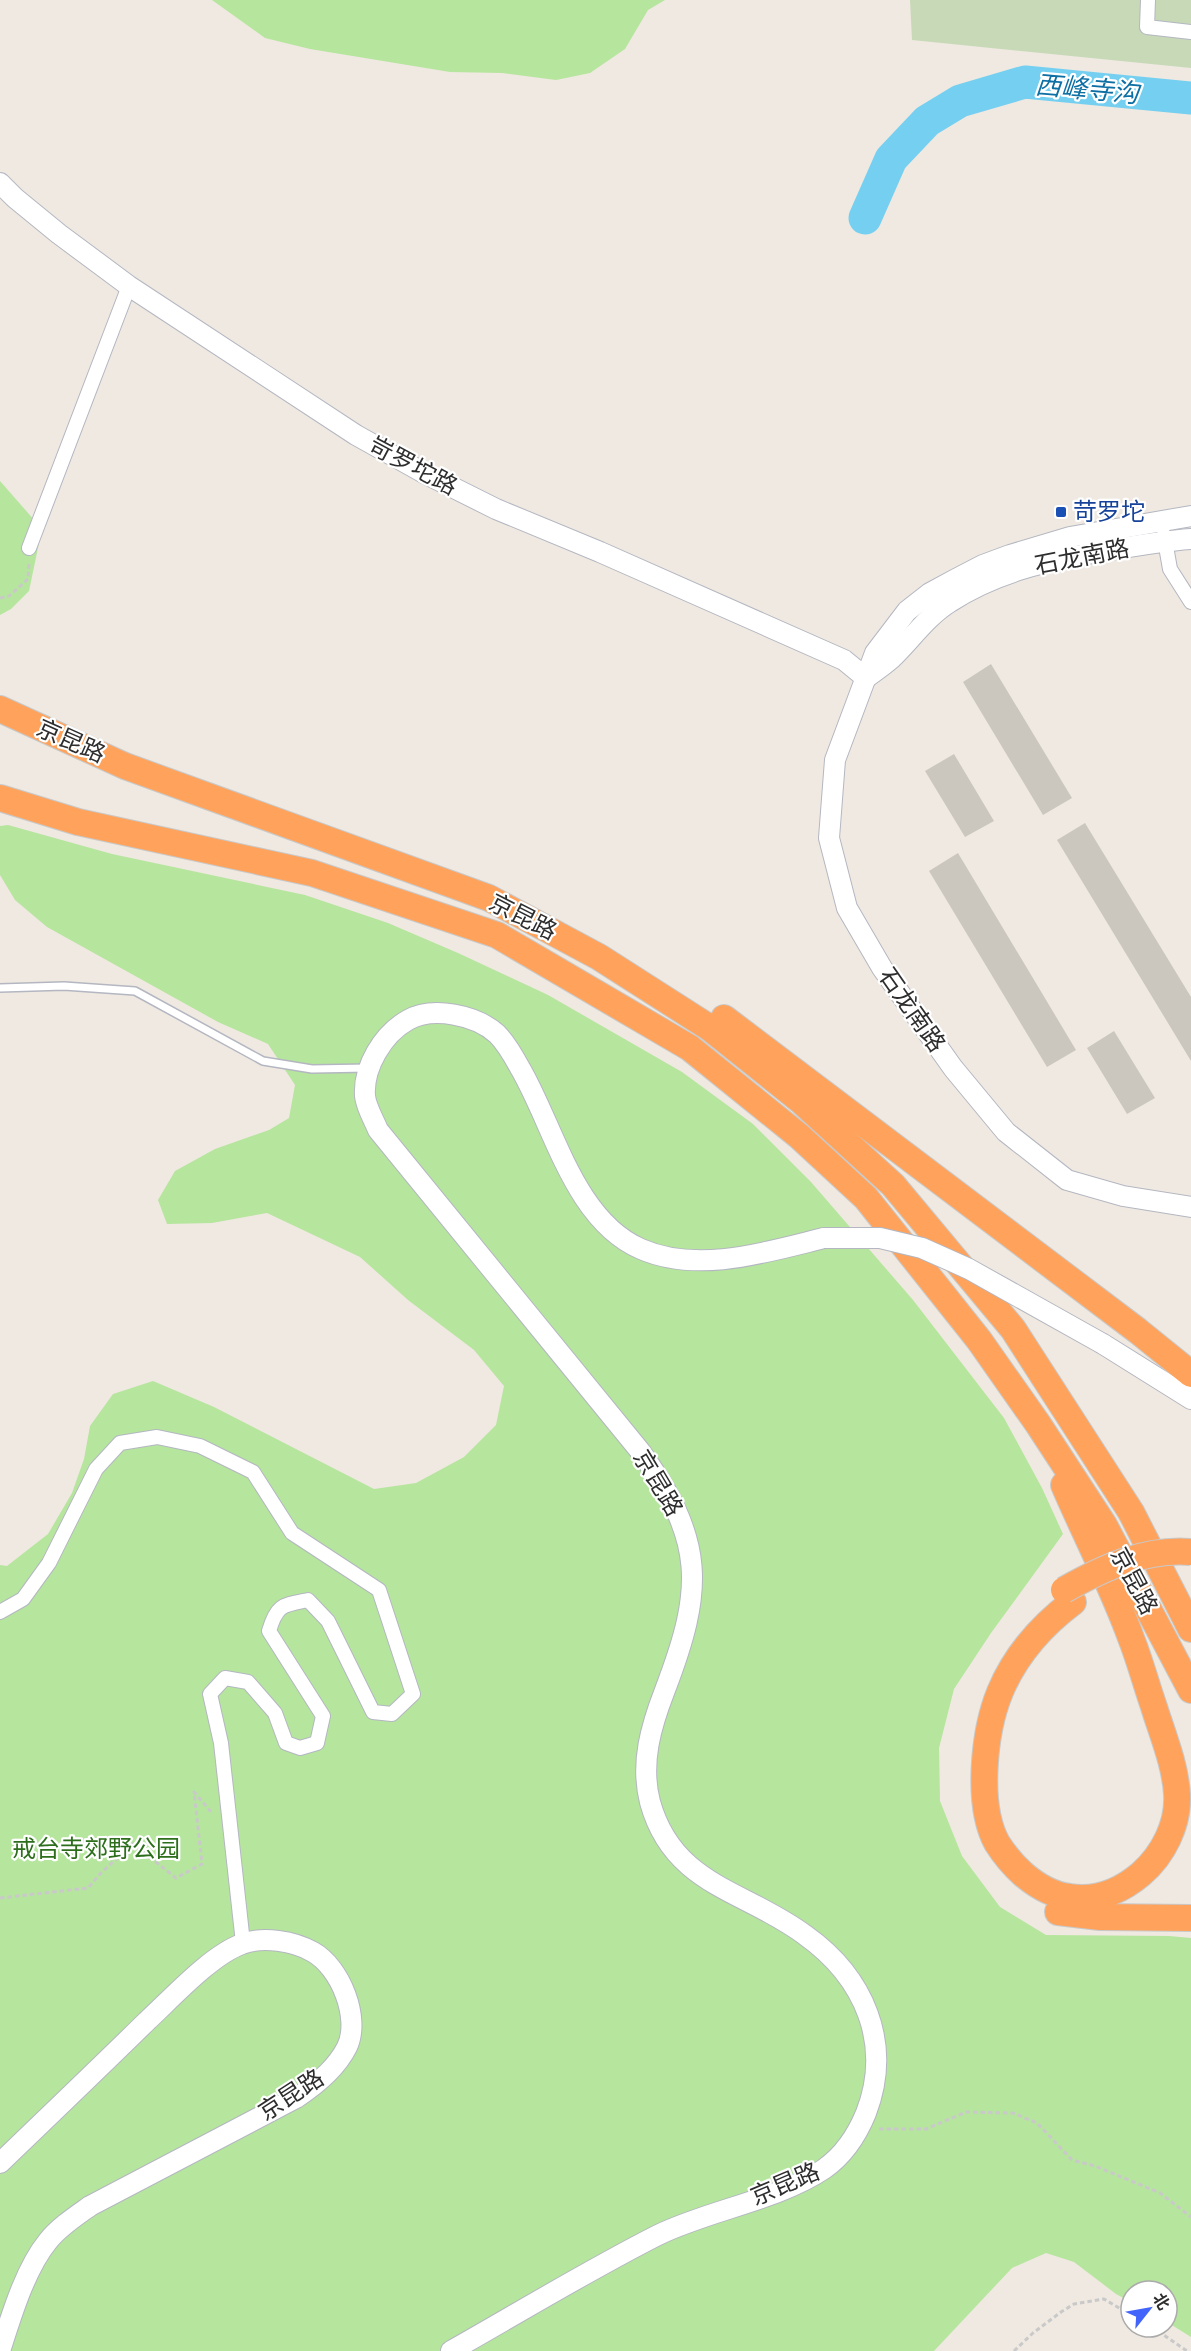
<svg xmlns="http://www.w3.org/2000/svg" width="1191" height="2351" font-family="Jost,'Noto Sans SC',sans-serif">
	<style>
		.green { fill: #b6e59e }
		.cemetery { fill: #c8d9b8 }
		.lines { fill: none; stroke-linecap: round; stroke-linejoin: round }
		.river { stroke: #75cff0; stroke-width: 33 }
		.building { fill: #cbc7bf }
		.lane-casing { stroke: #b4b7c1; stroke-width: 10 }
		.street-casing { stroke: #b4b7c1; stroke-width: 16 }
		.secondary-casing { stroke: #b4b7c1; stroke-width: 22 }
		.highway-casing { stroke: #c9c9c9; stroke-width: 28 }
		.path { stroke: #c9c9c9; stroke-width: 3; stroke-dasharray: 4.5 3; stroke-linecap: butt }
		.lane { stroke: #fff; stroke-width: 7 }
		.street { stroke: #fff; stroke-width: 14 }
		.secondary { stroke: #fff; stroke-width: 20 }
		.highway { stroke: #ffa35c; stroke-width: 26 }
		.secondary-bridge-casing { stroke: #b4b7c1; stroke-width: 22; stroke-linecap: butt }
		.highway-bridge-casing { stroke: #c9c9c9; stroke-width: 28; stroke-linecap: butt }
		.secondary-bridge { stroke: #fff; stroke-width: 20 }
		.highway-bridge { stroke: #ffa35c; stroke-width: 26 }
		.transit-dot { fill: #1a4fb4; stroke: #fff; stroke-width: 2 }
		.labels { text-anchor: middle; stroke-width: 4.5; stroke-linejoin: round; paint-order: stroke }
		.street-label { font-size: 24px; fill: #2e2e2e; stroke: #fff }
		.transit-label { font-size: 24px; fill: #164399; stroke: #fff; text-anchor: start }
		.park-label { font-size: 24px; fill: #2c6e1b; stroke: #fff }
		.water-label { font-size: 26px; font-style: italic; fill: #0d6fa3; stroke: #fff }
	</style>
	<rect width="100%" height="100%" fill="#efe9e1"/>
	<g class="green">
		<polygon points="212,0 665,0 648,10 625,49 590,73 556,80 502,73 450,72 310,49 265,38"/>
		<polygon points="0,481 35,521 39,543 29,591 11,609 0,615"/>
		<polygon points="8,825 112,854 305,895 388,923 458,953 548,995 682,1072 753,1124 811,1182 913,1300 1004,1418 1042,1488 1063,1534 991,1633 954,1689 939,1748 940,1801 962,1856 1000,1907 1046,1935 1169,1936 1191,1938 1191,2337 1167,2322 1167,2291 1131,2291 1131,2302 1116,2294 1074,2262 1046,2253 1012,2268 934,2351 0,2351 0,1565 7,1566 48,1534 72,1493 84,1459 90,1426 113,1394 153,1381 214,1407 374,1489 416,1483 464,1457 496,1425 504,1386 474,1350 408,1300 360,1257 267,1213 212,1223 167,1224 158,1200 175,1171 215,1149 269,1130 289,1118 295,1085 268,1044 218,1022 47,927 15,900 0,875 0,826"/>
	</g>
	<polygon class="cemetery" points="910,0 1191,0 1191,68 912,40"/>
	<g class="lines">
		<polyline class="river" points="865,218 891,159 927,121 960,101 1025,82 1191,98"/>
	</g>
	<g class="building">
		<polygon points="991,664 1072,798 1043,815 963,682"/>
		<polygon points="954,754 994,821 965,837 925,771"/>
		<polygon points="1085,823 1191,997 1191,1061 1057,840"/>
		<polygon points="958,853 1076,1050 1047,1067 929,871"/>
		<polygon points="1114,1031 1155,1098 1127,1114 1087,1048"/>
	</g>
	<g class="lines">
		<g class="lane-casing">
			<polyline id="lane" points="0,988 64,986 135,991 263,1061 312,1069 368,1068"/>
		</g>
		<g class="street-casing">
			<g id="street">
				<polyline points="1148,0 1147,27 1191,32"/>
				<polyline points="1164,535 1170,569 1191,602"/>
				<polyline points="29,548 129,286"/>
				<path d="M0,1612L23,1599L49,1563L96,1469L120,1443L157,1437L200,1446L253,1472L292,1533L379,1590L413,1694L392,1714L373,1712L328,1621L308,1600C283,1605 277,1604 269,1631L323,1716L317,1743L300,1748L286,1743L275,1713L248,1682L225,1678L210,1694L221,1743L243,1943"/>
			</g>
		</g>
		<g class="secondary-casing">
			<g id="secondary">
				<polyline points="0,183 15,198 59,234 129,286 356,435 424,473 496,509 600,552 844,660 866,678"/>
				<polyline points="1191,516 1070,537 1010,555 983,565 956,579 930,593 907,611 875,653 835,760 829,838 847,908 882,968 953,1068 1006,1132 1067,1180 1123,1196 1191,1207"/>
				<path d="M866,678C874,672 883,666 891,659C911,640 926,617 950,602C997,571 1051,560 1105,551C1134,546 1162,541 1191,539"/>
				<polyline points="1103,1344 1191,1399"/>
				<path d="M0,2163C49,2116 98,2069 147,2021C172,1998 211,1955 242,1944C263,1936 294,1941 313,1952C340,1967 361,2018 347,2047C336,2069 316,2085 296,2098L90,2206C76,2216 59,2227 48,2241C25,2269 11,2317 0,2351"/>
				<path d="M451,2351C520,2312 587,2271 658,2235C709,2210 778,2200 824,2169C844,2155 857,2135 866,2113C893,2043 864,1977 805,1935C745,1890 673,1886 650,1802C640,1763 651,1726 665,1690C704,1588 705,1541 640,1451L378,1130C374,1120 366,1107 365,1096C363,1067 383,1034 408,1020C433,1006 476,1015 497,1034C506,1043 514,1057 520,1068C554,1126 574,1220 641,1249C698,1274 767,1252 824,1238"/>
			</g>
		</g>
		<g class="highway-casing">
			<g id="highway">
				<polyline points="0,709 125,766 489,898 599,957 710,1028 800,1100 893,1185 1013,1329 1131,1512 1191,1629"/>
				<polyline points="0,798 78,822 312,873 497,935 690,1048 799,1136 866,1198 979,1340 1038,1424 1104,1525 1191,1690"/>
				<polyline points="724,1018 1138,1331 1191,1374"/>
				<path d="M1064,1485C1086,1536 1112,1586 1131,1638C1140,1661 1146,1684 1154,1707C1163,1736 1175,1764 1177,1794C1179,1824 1163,1855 1141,1874C1121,1891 1097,1901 1070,1897C1052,1895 1037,1886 1023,1874C1013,1865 1004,1854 997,1843C976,1805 984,1731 1000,1692C1015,1656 1041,1626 1073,1602"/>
				<polyline points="1058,1912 1100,1917 1191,1918"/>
			</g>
		</g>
		<g class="path">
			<polyline points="0,598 9,596 28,579 29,562"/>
			<polyline points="0,1898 88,1888 101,1873 133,1844 176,1878 202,1864 194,1792 212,1813"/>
			<polyline points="879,2129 926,2129 966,2112 1013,2113 1037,2123 1072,2160 1095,2166 1160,2193 1191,2217"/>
			<polyline points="1152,2327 1187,2351"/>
			<polyline points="1014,2351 1033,2333 1061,2312 1074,2304 1104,2299 1131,2315"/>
		</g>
		<use href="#lane" class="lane"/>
		<use href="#street" class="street"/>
		<use href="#secondary" class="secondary"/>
		<use href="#highway" class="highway"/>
		<g class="secondary-bridge-casing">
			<polyline id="secondary-bridge" points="824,1238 880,1238 922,1248 969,1269 1103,1344"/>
		</g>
		<g class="highway-bridge-casing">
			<path id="highway-bridge" d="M1064,1590C1103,1568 1145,1548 1191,1552"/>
		</g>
		<use href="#secondary-bridge" class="secondary-bridge"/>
		<use href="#highway-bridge" class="highway-bridge"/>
	</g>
	<rect class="transit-dot" x="1055" y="506" width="12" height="12" rx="3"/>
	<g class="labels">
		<g class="street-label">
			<text transform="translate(413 466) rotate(28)" y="8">岢罗坨路</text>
			<text transform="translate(1082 557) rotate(-11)" y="8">石龙南路</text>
			<text transform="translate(71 741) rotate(24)" y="8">京昆路</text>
			<text transform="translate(523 917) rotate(27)" y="8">京昆路</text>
			<text transform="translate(912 1010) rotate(55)" y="8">石龙南路</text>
			<text transform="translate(658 1483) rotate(59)" y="8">京昆路</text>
			<text transform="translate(1134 1581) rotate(62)" y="8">京昆路</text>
			<text transform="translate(291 2095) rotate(-33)" y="8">京昆路</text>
			<text transform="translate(785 2184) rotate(-23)" y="8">京昆路</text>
		</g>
		<g class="transit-label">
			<text x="1073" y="520">苛罗坨</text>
		</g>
		<g class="park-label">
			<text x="96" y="1857">戒台寺郊野公园</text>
		</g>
		<g class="water-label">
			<text transform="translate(1087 89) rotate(5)" y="9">西峰寺沟</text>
		</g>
	</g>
	<g transform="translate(1149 2309) rotate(59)"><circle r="28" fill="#ffffff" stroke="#ababab" stroke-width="1.5"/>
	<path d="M0-4.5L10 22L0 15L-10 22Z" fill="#4264fb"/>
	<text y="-9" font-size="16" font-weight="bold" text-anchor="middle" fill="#2e2e2e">北</text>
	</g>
</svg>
